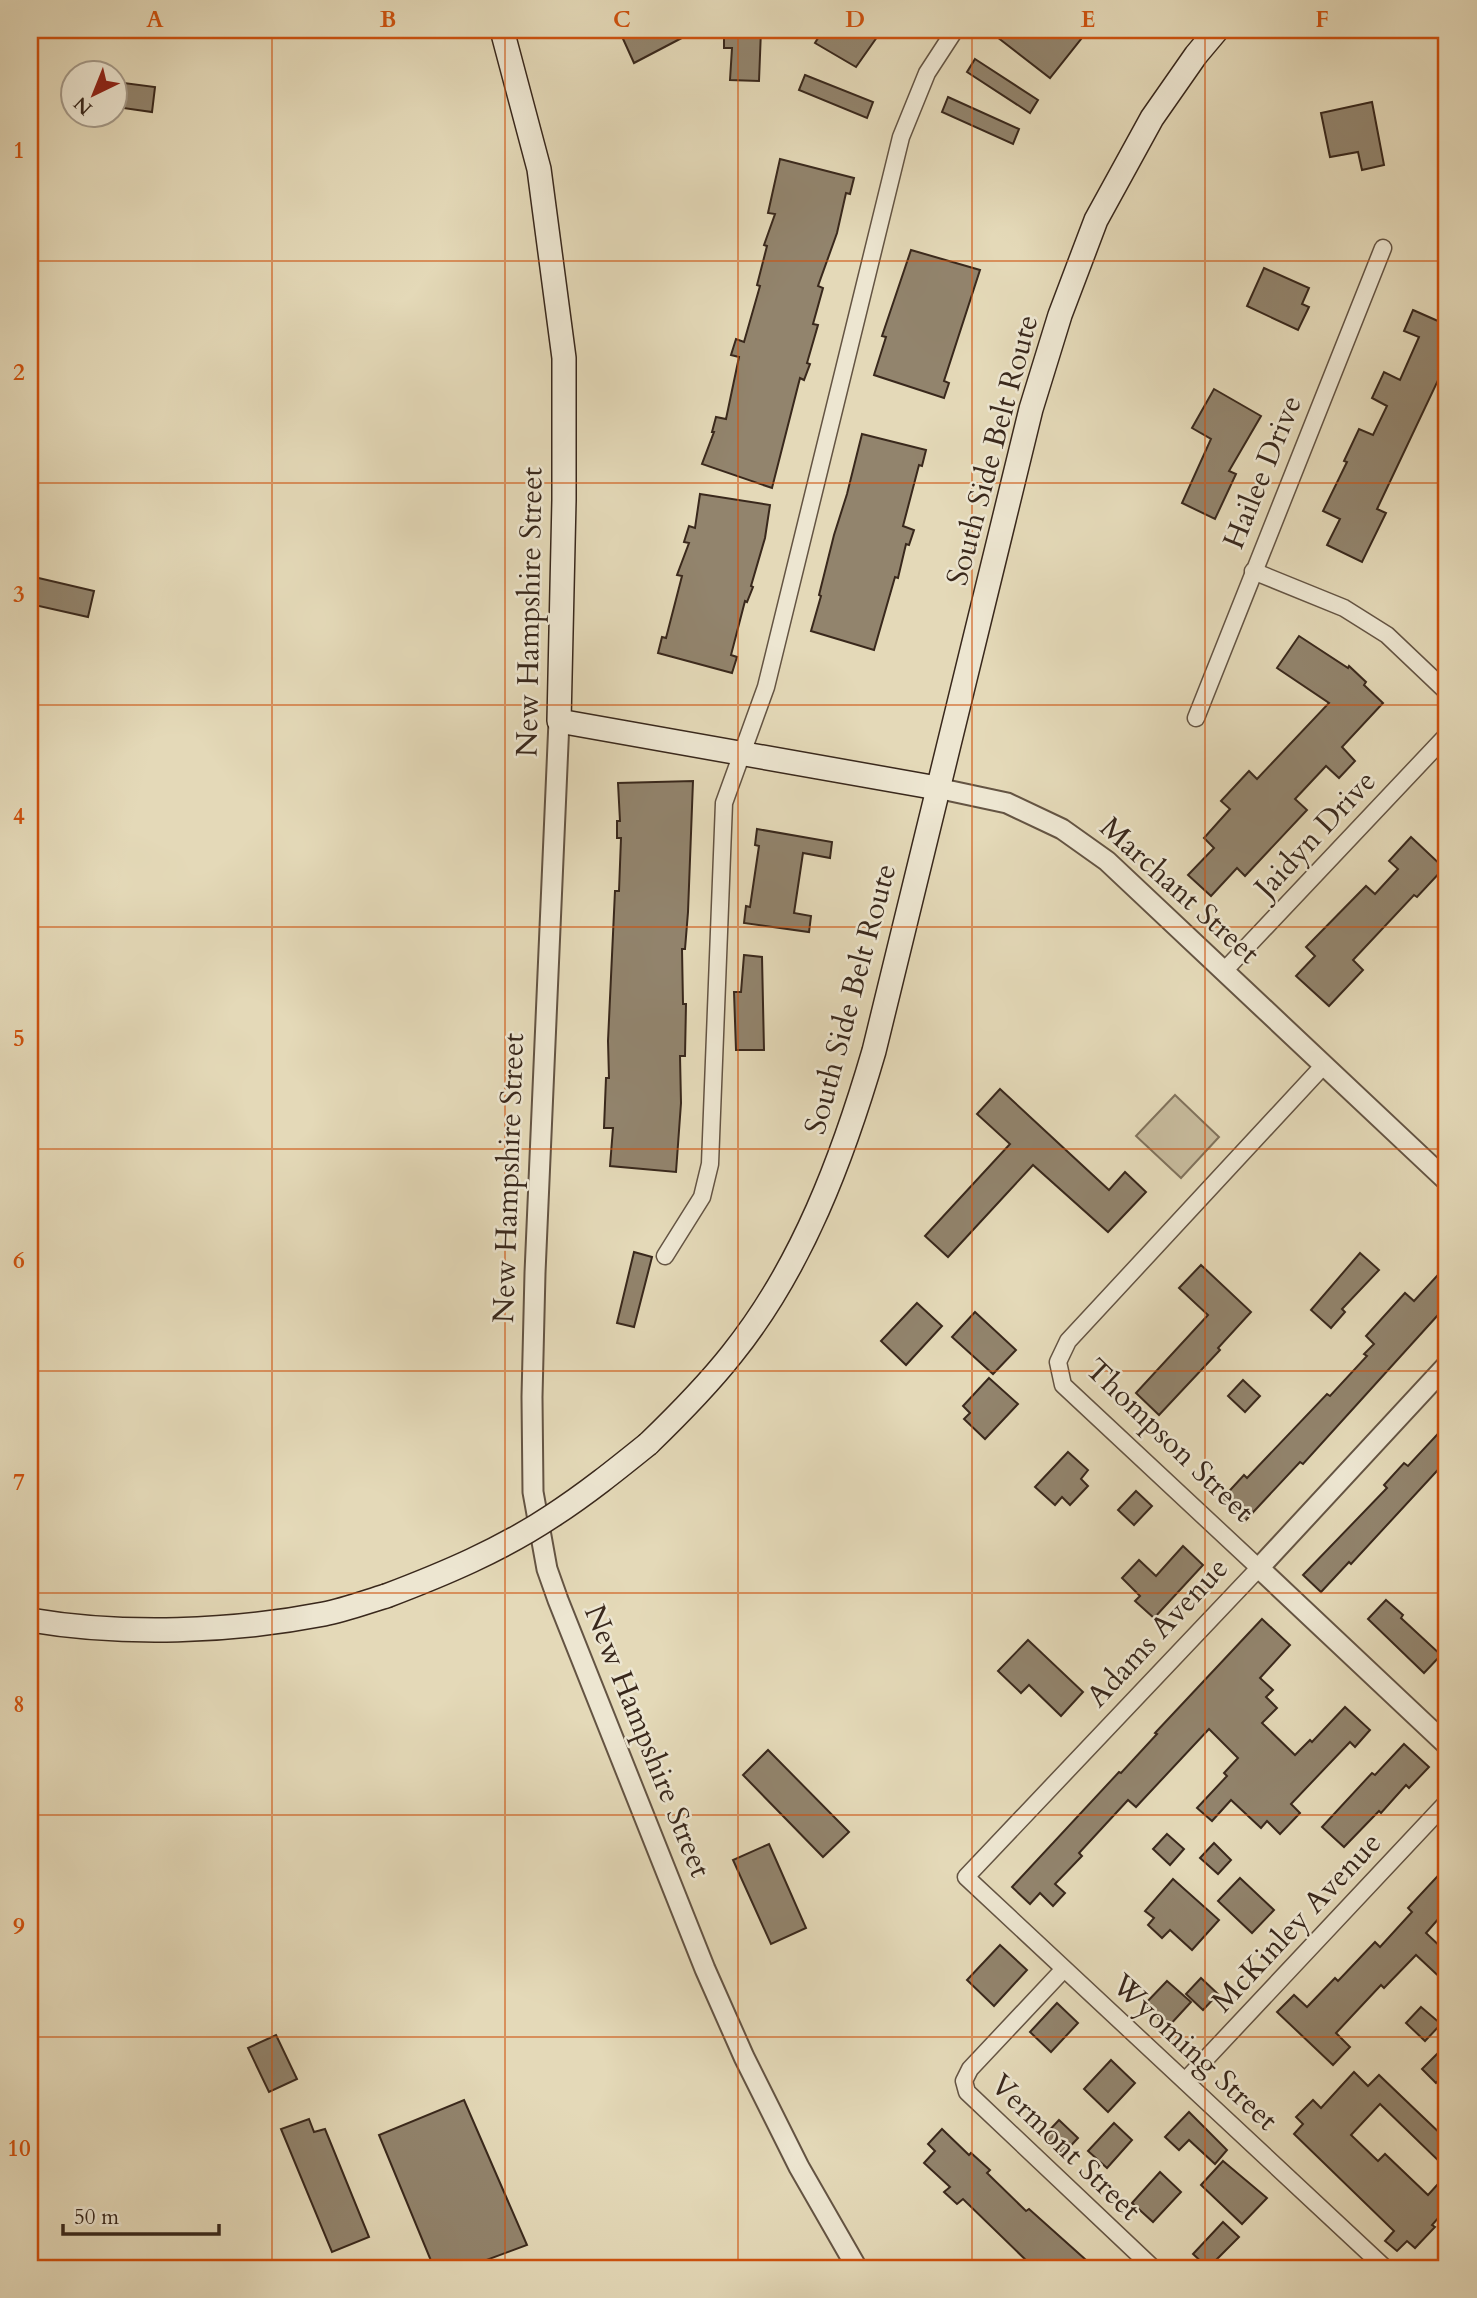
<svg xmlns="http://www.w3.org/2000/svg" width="1477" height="2298" font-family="Cardo,serif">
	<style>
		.green { fill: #c7bb9d; stroke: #80725c; stroke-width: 2 }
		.building { fill: #92846d; stroke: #39281c; stroke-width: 2 }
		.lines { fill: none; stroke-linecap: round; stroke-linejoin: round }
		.minor-casing { stroke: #645443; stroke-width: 19 }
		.tertiary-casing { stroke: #645443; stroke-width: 23 }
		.secondary-casing { stroke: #39281c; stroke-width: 26 }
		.minor { stroke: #ede6d1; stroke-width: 16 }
		.tertiary { stroke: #ede6d1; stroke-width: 19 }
		.secondary { stroke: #ede6d1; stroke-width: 23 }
		.secondary-bridge-casing { stroke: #39281c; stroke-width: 26; stroke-linecap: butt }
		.secondary-bridge { stroke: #ede6d1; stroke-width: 23 }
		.grid { fill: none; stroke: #ce520e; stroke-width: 2; stroke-opacity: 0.55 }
		.labels { text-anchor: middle; stroke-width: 5; stroke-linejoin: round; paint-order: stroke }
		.street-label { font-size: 30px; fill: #39281c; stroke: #ede6d1 }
		.neatline { fill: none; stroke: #ce520e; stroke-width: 2.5 }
		.grid-label { font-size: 23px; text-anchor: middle; font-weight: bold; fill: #ce520e }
	</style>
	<rect width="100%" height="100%" fill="#e4d9b8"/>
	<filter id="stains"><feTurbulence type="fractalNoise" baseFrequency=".00286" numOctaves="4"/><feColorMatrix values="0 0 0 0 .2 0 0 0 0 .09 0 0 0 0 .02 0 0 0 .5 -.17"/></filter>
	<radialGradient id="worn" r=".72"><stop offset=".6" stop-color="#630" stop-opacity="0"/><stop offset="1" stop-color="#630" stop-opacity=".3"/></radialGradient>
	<polygon class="green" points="1175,1095 1219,1137 1181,1178 1136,1136"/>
	<g class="building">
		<polygon points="619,30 697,30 634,63"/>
		<polygon points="724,30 761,30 759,81 730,80 732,48 724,48"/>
		<polygon points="823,30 882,30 856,67 815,43"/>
		<polygon points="988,30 1071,30 1081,39 1050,78"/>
		<polygon points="975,59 1038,100 1030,113 967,72"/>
		<polygon points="805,75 873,102 867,118 799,90"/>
		<polygon points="116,82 155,87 152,112 116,107"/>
		<polygon points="948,97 1019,129 1013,144 942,112"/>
		<polygon points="1372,102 1384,165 1362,170 1358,152 1330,157 1321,113"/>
		<polygon points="780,159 854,178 850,194 846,193 837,233 818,286 823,288 813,324 818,325 807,363 810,364 804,380 800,378 772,488 702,464 714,432 712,432 716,417 726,419 739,357 731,355 736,339 744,342 760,286 757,285 767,246 764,245 775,214 768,213"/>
		<polygon points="911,250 980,270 944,381 949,383 944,398 874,375 886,337 882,336"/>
		<polygon points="1264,268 1309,288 1302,304 1309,307 1298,330 1247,306"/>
		<polygon points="1413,310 1447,325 1447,379 1440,376 1377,509 1386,513 1362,562 1327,545 1340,519 1323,511 1347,462 1344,461 1359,429 1373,435 1387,406 1372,398 1384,372 1400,380 1419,337 1404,331"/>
		<polygon points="1214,389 1261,416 1229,471 1236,474 1215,519 1182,503 1211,439 1192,428"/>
		<polygon points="862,434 926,450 922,466 919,465 903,526 914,530 909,545 906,544 898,578 895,577 874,650 811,631 821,596 819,595 834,535 847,494"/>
		<polygon points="700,494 770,505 765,538 751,586 753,587 747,602 745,601 731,655 737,657 732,673 658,653 662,637 666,638 682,576 677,575 689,543 684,542 689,526 695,528"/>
		<polygon points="30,576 94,591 88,617 30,604"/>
		<polygon points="1299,636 1348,668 1349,666 1366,682 1364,685 1383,703 1342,747 1355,761 1339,778 1326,766 1295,799 1307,810 1245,876 1237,868 1211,896 1188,875 1214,848 1204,838 1230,809 1221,801 1249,771 1257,779 1329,703 1277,668"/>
		<polygon points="693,781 688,912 685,949 682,949 683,1004 686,1004 685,1056 680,1056 681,1103 676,1172 610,1166 613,1128 604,1128 606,1078 609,1078 608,1041 615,891 619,891 621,838 617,838 617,821 620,821 618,783"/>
		<polygon points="757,829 832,842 830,858 803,853 794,913 811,916 809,932 744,923 746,906 750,907 759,846 755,845"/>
		<polygon points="1411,837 1444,868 1417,897 1414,895 1353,960 1363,970 1329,1006 1296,976 1315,956 1306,947 1366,886 1375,894 1398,869 1389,861"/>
		<polygon points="744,955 762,957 764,1050 736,1050 734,992 741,992"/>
		<polygon points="1000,1089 1109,1190 1125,1172 1146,1192 1108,1232 1033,1165 948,1257 925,1236 1010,1144 977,1114"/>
		<polygon points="634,1252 652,1257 634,1327 617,1323"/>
		<polygon points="1360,1253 1379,1270 1342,1309 1345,1312 1331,1328 1311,1310"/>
		<polygon points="1201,1265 1251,1312 1218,1348 1220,1350 1159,1415 1136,1393 1208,1315 1179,1288"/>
		<polygon points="1447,1265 1447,1305 1303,1464 1300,1462 1244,1522 1221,1500 1244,1475 1247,1478 1327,1394 1330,1396 1367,1356 1364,1354 1374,1344 1366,1336 1405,1293 1414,1301"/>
		<polygon points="917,1303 942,1326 906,1365 881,1341"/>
		<polygon points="975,1312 1016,1350 993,1374 952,1337"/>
		<polygon points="989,1378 1018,1404 985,1439 964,1419 970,1413 963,1406"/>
		<polygon points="1243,1380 1260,1396 1245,1412 1228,1396"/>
		<polygon points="1447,1424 1447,1460 1351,1564 1349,1562 1321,1592 1303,1575 1387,1488 1384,1485 1404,1463 1408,1466"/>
		<polygon points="1068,1452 1088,1470 1081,1479 1088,1486 1070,1505 1062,1497 1055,1505 1035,1487"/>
		<polygon points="1136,1491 1152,1506 1134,1525 1118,1510"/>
		<polygon points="1183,1546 1203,1565 1154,1618 1135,1601 1140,1596 1122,1578 1139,1560 1156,1576"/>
		<polygon points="1386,1600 1403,1615 1401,1618 1441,1655 1424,1673 1368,1619"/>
		<polygon points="1262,1619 1290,1645 1260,1678 1273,1690 1266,1697 1277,1708 1262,1723 1295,1755 1310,1740 1312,1742 1345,1707 1370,1730 1355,1747 1350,1742 1291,1804 1300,1813 1280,1834 1267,1821 1261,1828 1231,1800 1212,1821 1197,1808 1227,1776 1224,1773 1238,1758 1209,1729 1136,1807 1128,1800 1079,1853 1082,1856 1055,1884 1065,1893 1053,1906 1040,1893 1030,1904 1012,1887 1119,1772 1121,1773 1157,1734 1155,1733"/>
		<polygon points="1028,1640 1083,1692 1061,1716 1029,1685 1021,1693 998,1671"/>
		<polygon points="1404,1744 1429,1767 1409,1788 1406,1785 1381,1813 1379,1811 1344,1847 1322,1827 1372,1773 1375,1775"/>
		<polygon points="768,1750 849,1832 823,1857 743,1775"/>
		<polygon points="1167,1834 1184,1849 1170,1865 1153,1849"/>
		<polygon points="1214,1843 1231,1860 1218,1874 1200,1858"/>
		<polygon points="769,1844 806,1928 771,1944 733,1860"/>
		<polygon points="1447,1866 1447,1909 1426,1933 1447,1953 1447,1984 1416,1955 1384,1988 1381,1985 1336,2033 1350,2047 1333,2065 1277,2012 1294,1995 1307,2007 1335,1978 1338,1981 1375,1942 1380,1947 1412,1912 1408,1908"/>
		<polygon points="1240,1878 1274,1910 1252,1933 1218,1901"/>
		<polygon points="1173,1879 1219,1920 1192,1950 1170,1930 1162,1938 1148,1925 1154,1918 1145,1911"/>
		<polygon points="1000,1945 1027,1970 994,2006 967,1980"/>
		<polygon points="1201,1978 1218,1994 1203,2010 1186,1994"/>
		<polygon points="1167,1981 1191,2002 1168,2027 1144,2005"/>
		<polygon points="1057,2003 1078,2023 1051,2052 1030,2032"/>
		<polygon points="1421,2007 1441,2024 1425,2041 1406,2023"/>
		<polygon points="276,2035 297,2079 269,2092 248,2048"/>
		<polygon points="1437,2054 1447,2064 1447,2071 1436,2083 1422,2069"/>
		<polygon points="1111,2060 1135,2083 1108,2112 1084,2089"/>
		<polygon points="1354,2072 1368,2086 1379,2075 1447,2140 1447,2169 1380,2104 1351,2135 1378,2161 1385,2154 1428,2195 1447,2174 1447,2208 1432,2225 1435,2227 1415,2248 1407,2241 1397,2251 1385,2241 1394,2231 1294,2134 1303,2124 1296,2117 1313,2100 1321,2108"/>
		<polygon points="464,2100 527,2245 465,2268 434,2268 379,2135"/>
		<polygon points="1189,2112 1227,2150 1215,2164 1189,2140 1179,2150 1165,2137"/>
		<polygon points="309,2119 314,2132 325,2129 369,2237 332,2252 281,2129"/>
		<polygon points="1059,2120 1078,2138 1063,2154 1044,2136"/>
		<polygon points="1114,2123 1132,2140 1107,2168 1088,2151"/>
		<polygon points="942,2129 969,2155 971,2153 990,2170 987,2173 1026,2211 1029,2209 1095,2268 1034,2268 963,2199 957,2204 944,2192 950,2187 924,2163 935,2151 928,2144"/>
		<polygon points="1223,2161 1267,2198 1242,2224 1201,2185"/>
		<polygon points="1160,2172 1181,2192 1153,2222 1132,2203"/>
		<polygon points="1223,2222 1239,2237 1208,2268 1193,2254"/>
	</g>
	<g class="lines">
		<g class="minor-casing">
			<g id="minor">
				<polyline points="1253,571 1344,608 1387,635 1447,692"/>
				<polyline points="1196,718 1383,248"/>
				<polyline points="1224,971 1447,735"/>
				<polyline points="1324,1065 1068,1341 1058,1362 1063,1385 1259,1568 966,1877 1385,2268"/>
				<polyline points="665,1256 702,1197 710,1164 724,803 766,687 901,137 927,73 955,30"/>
				<polyline points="1064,1969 970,2069 964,2081 967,2092 1153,2268"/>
				<polyline points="1185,2081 1447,1802"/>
				<polyline points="1445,2268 1447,2266"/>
			</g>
		</g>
		<g class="tertiary-casing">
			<g id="tertiary">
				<polyline points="559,721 535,1273 532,1397 533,1492 547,1569 558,1600 705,1969 744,2057 799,2167 857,2268"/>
				<polyline points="937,788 1007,803 1062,829 1107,861 1447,1181"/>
				<polyline points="1447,1365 1259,1568 1447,1745"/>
			</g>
		</g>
		<g class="secondary-casing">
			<g id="secondary">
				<polyline points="502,30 539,169 564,358 564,500 559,721 937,788"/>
				<path d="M648,1444C678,1415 706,1387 732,1354C802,1267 843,1157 874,1051L1031,409L1060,315L1096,220L1152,118L1196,55L1217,30"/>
				<path d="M30,1620C124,1636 231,1632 324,1614C345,1610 366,1602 386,1596"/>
			</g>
		</g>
		<use href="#minor" class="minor"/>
		<use href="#tertiary" class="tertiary"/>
		<use href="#secondary" class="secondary"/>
		<g class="secondary-bridge-casing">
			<path id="secondary-bridge" d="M386,1596C444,1574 501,1550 552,1516C586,1494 617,1469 648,1444"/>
		</g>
		<use href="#secondary-bridge" class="secondary-bridge"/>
	</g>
	<path class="grid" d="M272,30V2268M505,30V2268M738,30V2268M972,30V2268M1205,30V2268M30,261H1447M30,483H1447M30,705H1447M30,927H1447M30,1149H1447M30,1371H1447M30,1593H1447M30,1815H1447M30,2037H1447"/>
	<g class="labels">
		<g class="street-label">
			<text transform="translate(992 450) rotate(-75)" y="10">South Side Belt Route</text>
			<text transform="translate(1262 472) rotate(-68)" y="10">Hailee Drive</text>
			<text transform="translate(529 612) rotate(-89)" y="10">New Hampshire Street</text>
			<text transform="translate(1315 834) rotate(-47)" y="10">Jaidyn Drive</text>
			<text transform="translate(1180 890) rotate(42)" y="10">Marchant Street</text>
			<text transform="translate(850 999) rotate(-75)" y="10">South Side Belt Route</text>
			<text transform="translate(508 1178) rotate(-88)" y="10">New Hampshire Street</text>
			<text transform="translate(1170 1440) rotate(44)" y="10">Thompson Street</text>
			<text transform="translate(1157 1632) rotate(-47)" y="10">Adams Avenue</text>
			<text transform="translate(648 1741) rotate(68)" y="10">New Hampshire Street</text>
			<text transform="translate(1296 1922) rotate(-47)" y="10">McKinley Avenue</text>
			<text transform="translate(1195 2052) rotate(43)" y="10">Wyoming Street</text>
			<text transform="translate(1066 2147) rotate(44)" y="10">Vermont Street</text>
		</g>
	</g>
	<rect width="1477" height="2298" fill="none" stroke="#e4d9b8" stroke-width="77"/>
	<g transform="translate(94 94) rotate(223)"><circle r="33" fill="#ede6d1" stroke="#a59a89" stroke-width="2"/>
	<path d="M0-5L12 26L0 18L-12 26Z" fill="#8f2418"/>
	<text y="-10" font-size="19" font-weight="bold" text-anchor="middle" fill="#39281c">N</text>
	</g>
	<path d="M63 2224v10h156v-10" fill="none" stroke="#39281c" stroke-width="3.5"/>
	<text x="74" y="2224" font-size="21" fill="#39281c" stroke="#ede6d1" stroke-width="5" paint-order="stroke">50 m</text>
	<rect x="38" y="38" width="1400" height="2222" class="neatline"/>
	<g class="grid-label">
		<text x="155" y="27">A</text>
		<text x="388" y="27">B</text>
		<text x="622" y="27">C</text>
		<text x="855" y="27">D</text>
		<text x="1088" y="27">E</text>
		<text x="1322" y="27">F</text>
		<text x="19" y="158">1</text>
		<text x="19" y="380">2</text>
		<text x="19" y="602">3</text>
		<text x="19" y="824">4</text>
		<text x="19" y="1046">5</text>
		<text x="19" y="1268">6</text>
		<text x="19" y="1490">7</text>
		<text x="19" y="1712">8</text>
		<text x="19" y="1934">9</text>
		<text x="19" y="2156">10</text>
	</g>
	<rect width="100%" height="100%" filter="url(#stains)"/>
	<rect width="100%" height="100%" fill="url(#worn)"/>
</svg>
